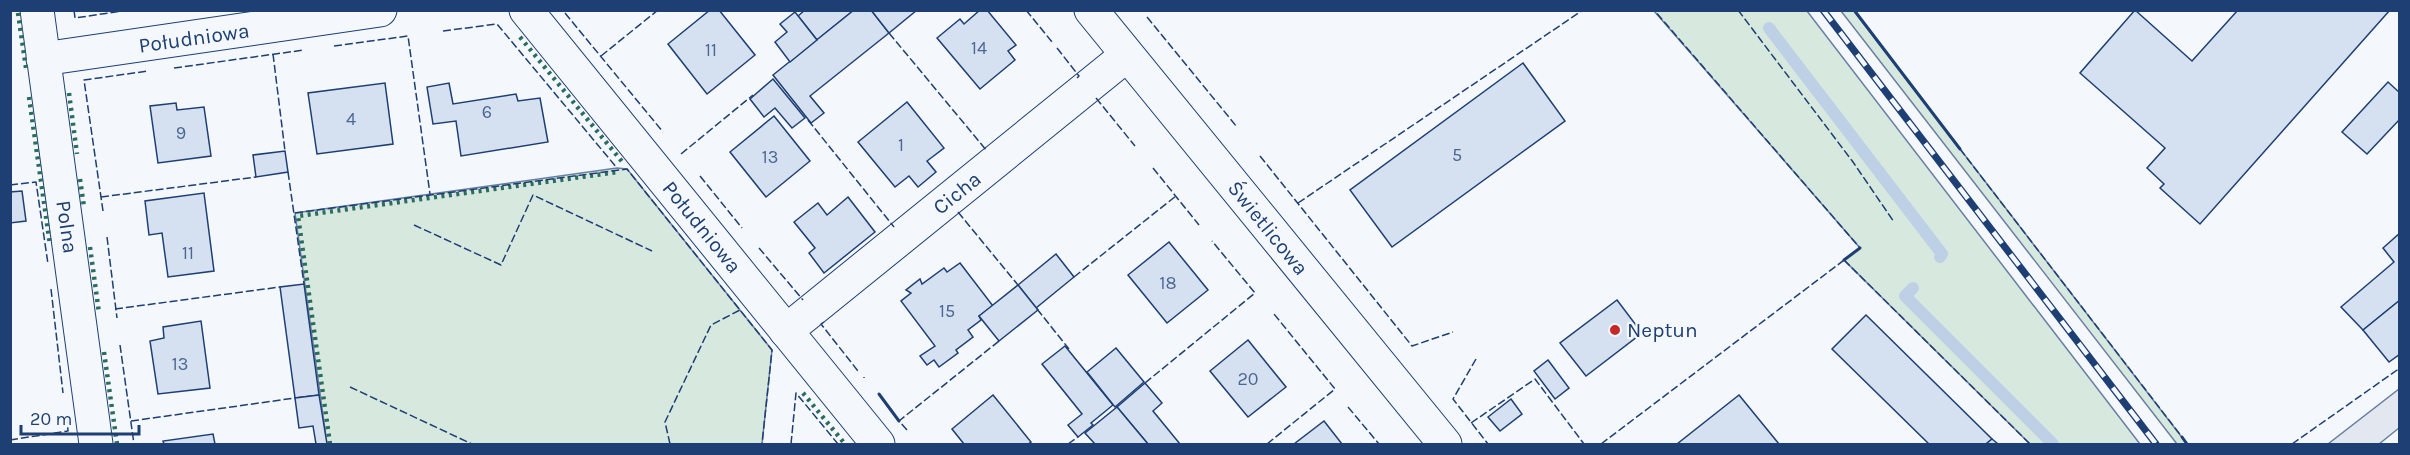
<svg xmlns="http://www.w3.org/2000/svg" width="2410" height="455" font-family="Karla,sans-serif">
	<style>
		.green { fill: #d7e8df; stroke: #687fa3; stroke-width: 1.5 }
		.parking { fill: #e3e8f0; stroke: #687fa3; stroke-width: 1.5 }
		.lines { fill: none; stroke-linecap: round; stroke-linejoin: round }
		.stream { stroke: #bed0e5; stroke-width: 12 }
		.building { fill: #d5e0f0; stroke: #1d3f73; stroke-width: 1.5 }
		.minor-casing { stroke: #1d3f73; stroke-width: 35 }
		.minor { stroke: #f4f7fb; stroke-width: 33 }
		.rail-casing { stroke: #1d3f73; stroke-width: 7 }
		.rail { stroke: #f4f7fb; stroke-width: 4.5; stroke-dasharray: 14; stroke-linecap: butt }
		.hedge { stroke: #2c6c60; stroke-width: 4.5; stroke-dasharray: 3 4.5; stroke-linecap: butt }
		.fence { stroke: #1d3f73; stroke-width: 1.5; stroke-dasharray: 8 3; stroke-linecap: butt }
		.wall { stroke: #1d3f73; stroke-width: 3 }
		.poi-dot { fill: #c62828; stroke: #f4f7fb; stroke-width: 2 }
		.labels { text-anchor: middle; stroke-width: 4.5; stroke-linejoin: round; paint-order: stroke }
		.number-label { font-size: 18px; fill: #4b6792 }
		.street-label { font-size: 21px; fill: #1d3f73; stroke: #f4f7fb }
		.poi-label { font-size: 21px; fill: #1d3f73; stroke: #f4f7fb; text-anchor: start }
	</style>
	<rect width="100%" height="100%" fill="#f4f7fb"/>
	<g class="green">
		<polygon points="1654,11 1807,11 2140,444 2030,444 1844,260 1860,248"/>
		<polygon points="1841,11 1854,11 2187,444 2177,444"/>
		<polygon points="617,168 627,169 772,350 762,444 327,444 295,213"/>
	</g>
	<polygon class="parking" points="2399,389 2399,428 2379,444 2328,444"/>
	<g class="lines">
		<g class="stream">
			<polyline points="1769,28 1942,254 1940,257"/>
			<polyline points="1913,288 1905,296 2053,444"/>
		</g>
	</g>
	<g class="building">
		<polygon points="710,10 719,10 755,55 707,94 668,44"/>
		<polygon points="805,10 854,10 817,40 798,16"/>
		<polygon points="854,10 871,10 889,33 810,96 824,113 811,123 773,75"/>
		<polygon points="871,10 917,10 889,33"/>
		<polygon points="980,10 987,10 1016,45 1008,51 1015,60 980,89 937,38 960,19 964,24"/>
		<polygon points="2135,10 2192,61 2238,10 2390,10 2200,224 2160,188 2164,184 2147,168 2165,148 2080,73"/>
		<polygon points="795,12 817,40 790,62 775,42 787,32 780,24"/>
		<polygon points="1523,63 1565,121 1392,247 1350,190"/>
		<polygon points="773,79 805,118 792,128 775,108 764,117 750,99"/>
		<polygon points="2388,82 2400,93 2400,119 2367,154 2342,132"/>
		<polygon points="385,83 393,144 317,154 308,93"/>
		<polygon points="449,83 453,104 516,94 518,101 540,98 548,142 461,156 456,121 433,124 427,87"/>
		<polygon points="907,102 944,148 927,161 936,172 918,187 909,176 895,187 858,142"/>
		<polygon points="176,103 177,110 204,107 211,156 158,163 150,106"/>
		<polygon points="774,116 810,161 766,197 730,152"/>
		<polygon points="285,151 288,172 256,177 253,155"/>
		<polygon points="22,191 26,221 10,223 10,192"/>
		<polygon points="204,193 214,271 168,277 162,233 149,235 145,201"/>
		<polygon points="848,197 875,232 824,273 809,253 815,248 794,222 818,203 827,215"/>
		<polygon points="2400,233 2400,300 2363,330 2341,307 2394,262 2383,248"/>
		<polygon points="1169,242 1208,290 1167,323 1128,275"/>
		<polygon points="1056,254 1074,277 1036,308 1018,285"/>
		<polygon points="960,263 993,306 979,316 981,320 968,330 973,337 956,350 958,353 939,367 934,360 927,365 920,356 935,346 901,301 911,293 906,290 920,279 922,284 944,268 947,272"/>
		<polygon points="304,284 319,395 295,398 280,287"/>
		<polygon points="1018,285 1038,310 999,341 979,316"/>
		<polygon points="1617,300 1642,333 1586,376 1560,343"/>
		<polygon points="2400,300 2400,354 2389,362 2363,330"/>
		<polygon points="1866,315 1992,439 1986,444 1929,444 1832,349"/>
		<polygon points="201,321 210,388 158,394 150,341 164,338 163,327"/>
		<polygon points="1248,340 1286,387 1248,417 1210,371"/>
		<polygon points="1065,346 1113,405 1091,423 1093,425 1078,437 1068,425 1082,414 1042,364"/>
		<polygon points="1116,348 1144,382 1115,407 1087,372"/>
		<polygon points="1548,360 1569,388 1555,399 1534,371"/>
		<polygon points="1145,383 1162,403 1153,411 1180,444 1148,444 1117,407"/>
		<polygon points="319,395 327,444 316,444 313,426 299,428 295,398"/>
		<polygon points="993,395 1031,442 1028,444 964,444 952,429"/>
		<polygon points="1739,395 1779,444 1677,444"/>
		<polygon points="1511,399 1522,414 1500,431 1488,417"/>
		<polygon points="1117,407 1148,444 1095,444 1085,433"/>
		<polygon points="1324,421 1342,444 1294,444"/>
		<polygon points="213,434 215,444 164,444 163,441"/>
		<polygon points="1992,439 1998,444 1986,444"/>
	</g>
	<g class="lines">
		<g class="minor-casing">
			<g id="minor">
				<polyline points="37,10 96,444"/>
				<polyline points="526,10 878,444"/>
				<polyline points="1091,10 1445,444"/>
				<polyline points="43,59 380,10"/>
				<polyline points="786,331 1127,55"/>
			</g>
		</g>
		<use href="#minor" class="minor"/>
		<g class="rail-casing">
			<polyline id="rail" points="1823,10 2156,444"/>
		</g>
		<use href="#rail" class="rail"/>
		<g class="hedge">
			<polyline points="18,13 26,68"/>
			<polyline points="520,37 624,164"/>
			<polyline points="69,93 77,154"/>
			<polyline points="29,97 50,245"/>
			<polyline points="80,179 84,207"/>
			<polyline points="90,247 99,313"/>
			<polyline points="104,352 117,444"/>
			<polyline points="803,393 845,444"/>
			<polyline points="330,444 298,216 618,172"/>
		</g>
		<g class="fence">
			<polyline points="74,10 75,18 129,10"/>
			<polyline points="1026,10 1052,42"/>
			<polyline points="1738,10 1853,162 1894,222"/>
			<polyline points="565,13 663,132"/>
			<polyline points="1147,17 1237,127"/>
			<polyline points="443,31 497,24 617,168"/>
			<polyline points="889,33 987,151"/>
			<polyline points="334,46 408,36 430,194"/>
			<polyline points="1057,48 1079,76 1077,78"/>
			<polyline points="273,54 285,151"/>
			<polyline points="601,56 658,10"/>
			<polyline points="174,68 304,50"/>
			<polyline points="1096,98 1135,146"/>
			<polyline points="808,120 894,227"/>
			<polyline points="1960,149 2182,437"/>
			<polyline points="681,154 753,95"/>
			<polyline points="1260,156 1412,346 1453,332"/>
			<polyline points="1153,168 1199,225"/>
			<polyline points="288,172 304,284"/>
			<polyline points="700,176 742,228"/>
			<polyline points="10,185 36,182 48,264"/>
			<polyline points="101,197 256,177"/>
			<polyline points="1298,203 1583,10"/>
			<polyline points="103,211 84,80 148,71"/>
			<polyline points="958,212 1018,285"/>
			<polyline points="295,213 627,169 772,350 762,444"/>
			<polyline points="414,225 501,265 533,195 652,251"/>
			<polyline points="107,237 117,318"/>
			<polyline points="759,248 803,300"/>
			<polyline points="1844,260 2030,444"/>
			<polyline points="1074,277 1176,196"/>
			<polyline points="51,289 63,393"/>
			<polyline points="115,309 280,287"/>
			<polyline points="1037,309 1069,349"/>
			<polyline points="824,322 821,324 858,371"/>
			<polyline points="120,345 134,444"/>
			<polyline points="1476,359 1453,399 1488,444"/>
			<polyline points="864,378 864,377"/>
			<polyline points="1145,383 1255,293 1212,241"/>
			<polyline points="350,387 472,444"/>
			<polyline points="1348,407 1379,444"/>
			<polyline points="131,421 295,398"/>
			<polyline points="1471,423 1535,379 1584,444"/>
			<polyline points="907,430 899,421 999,341"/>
			<polyline points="10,440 68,431 67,415"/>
			<polyline points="670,444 665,422 711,325 740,310"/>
			<polyline points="791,444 796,393 838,444"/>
			<polyline points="1068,444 1078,437"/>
			<polyline points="1267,444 1335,389 1274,314"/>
			<polyline points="1601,444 1860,248 1654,10"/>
			<polyline points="2292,444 2400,368"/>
		</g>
		<g class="wall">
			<polyline points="1854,10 1960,149"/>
			<polyline points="1844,260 1860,248"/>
			<polyline points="879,394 899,421"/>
			<polyline points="2182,437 2187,444"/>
		</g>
	</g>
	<circle class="poi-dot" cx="1615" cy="330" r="6"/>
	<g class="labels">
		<g class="number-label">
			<text x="979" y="54">14</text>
			<text x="711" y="56">11</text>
			<text x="487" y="118">6</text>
			<text x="351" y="125">4</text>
			<text x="181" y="139">9</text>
			<text x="901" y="151">1</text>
			<text x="1457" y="161">5</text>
			<text x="770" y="163">13</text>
			<text x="188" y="259">11</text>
			<text x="1168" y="289">18</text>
			<text x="947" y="317">15</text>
			<text x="180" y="370">13</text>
			<text x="1248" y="385">20</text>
		</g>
		<g class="street-label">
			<text transform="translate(194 38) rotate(-8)" y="7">Południowa</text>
			<text transform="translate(957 193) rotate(-39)" y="7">Cicha</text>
			<text transform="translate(67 227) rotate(82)" y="7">Polna</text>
			<text transform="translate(702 227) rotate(51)" y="7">Południowa</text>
			<text transform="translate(1268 228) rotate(51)" y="7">Świetlicowa</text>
		</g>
		<g class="poi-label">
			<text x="1627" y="337">Neptun</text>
		</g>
	</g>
	<rect width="2410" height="455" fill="none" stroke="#1d3f73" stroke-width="24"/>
	<path d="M21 425v9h118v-9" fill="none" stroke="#1d3f73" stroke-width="3"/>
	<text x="30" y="425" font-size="18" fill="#1d3f73" stroke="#f4f7fb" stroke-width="4.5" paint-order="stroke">20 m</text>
</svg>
